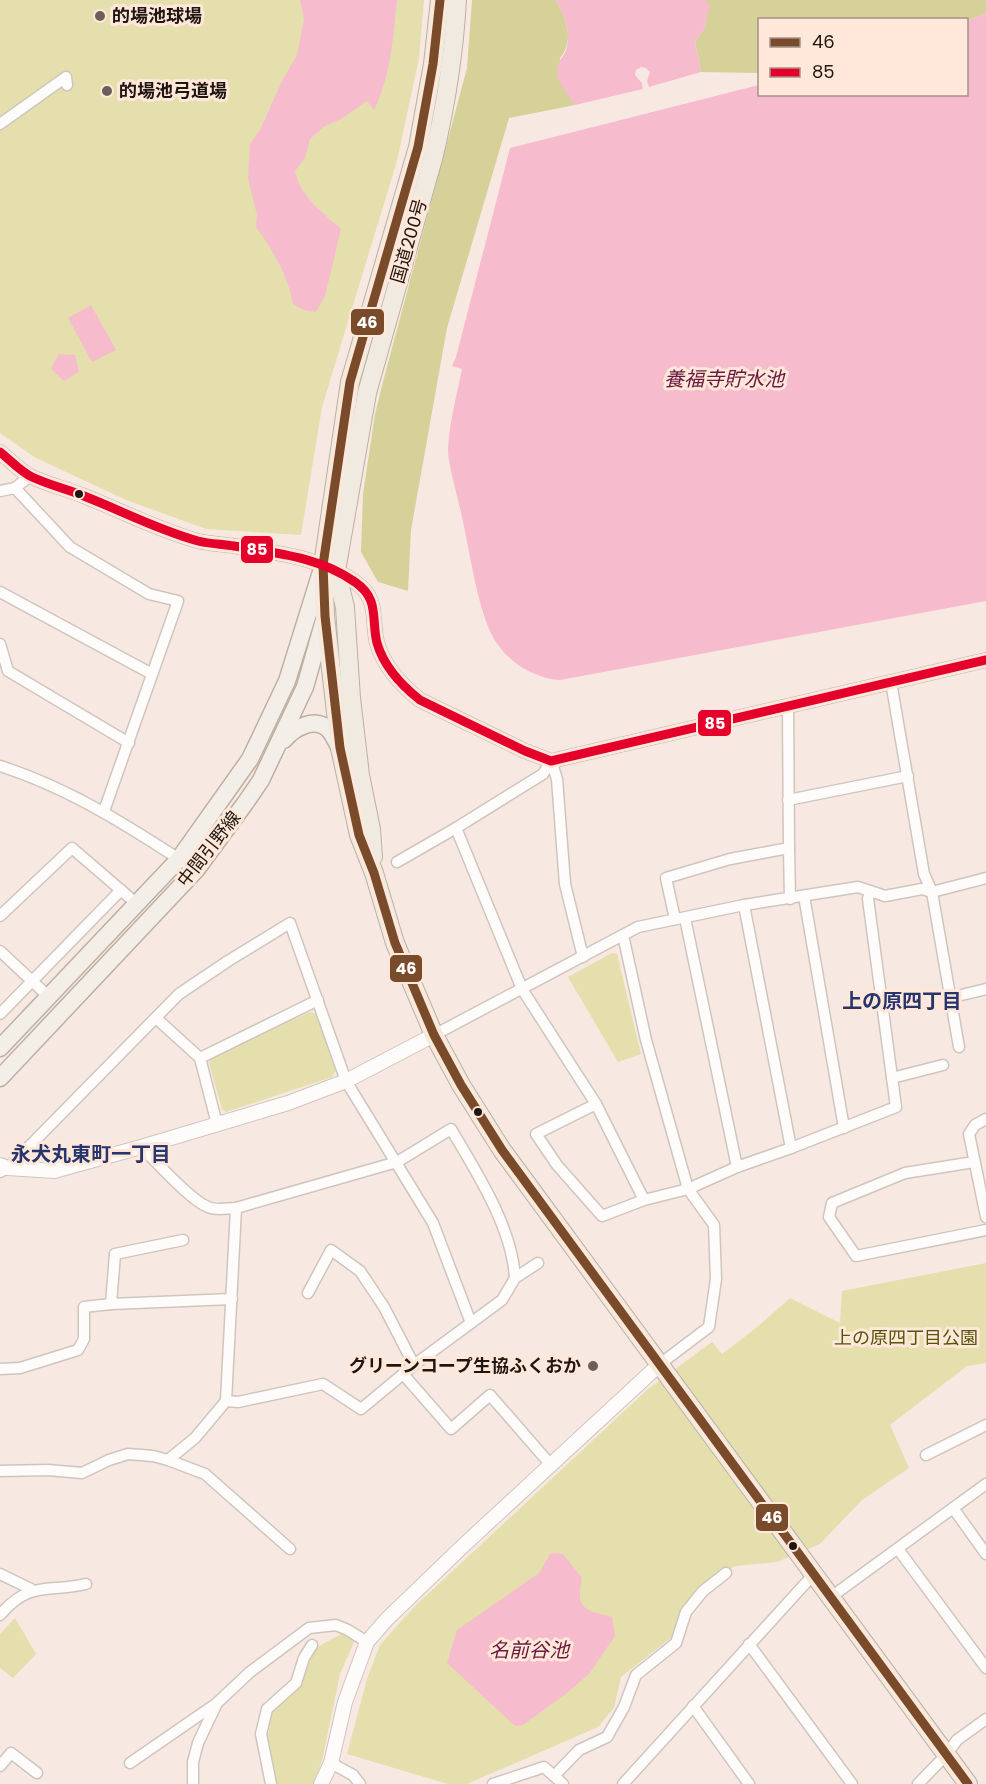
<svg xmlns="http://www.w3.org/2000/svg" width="986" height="1784" font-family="Poppins,'Noto Sans JP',sans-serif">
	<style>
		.green { fill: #e4dfad }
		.forest { fill: #d6d198 }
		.water { fill: #f6bccd }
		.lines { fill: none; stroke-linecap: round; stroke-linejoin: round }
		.minor-casing { stroke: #cfc5bf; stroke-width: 13 }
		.tertiary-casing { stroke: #cfc5bf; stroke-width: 16 }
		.primary-casing { stroke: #bdb0a2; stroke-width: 19 }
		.trunk-casing { stroke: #bdb0a2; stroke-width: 20 }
		.minor { stroke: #fefcfa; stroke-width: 10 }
		.tertiary { stroke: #fefcfa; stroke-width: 14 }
		.primary { stroke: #f3eee7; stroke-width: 16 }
		.trunk { stroke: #f0eae0; stroke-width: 18 }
		.bus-1-casing { stroke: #ffe7d9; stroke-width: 14 }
		.bus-2-casing { stroke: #ffe7d9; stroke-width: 14 }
		.bus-1 { stroke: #7a4b2a; stroke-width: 9 }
		.bus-2 { stroke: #e4002b; stroke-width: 9 }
		.poi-dot { fill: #6a605a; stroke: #ffe7d9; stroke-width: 2 }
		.bus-dot { fill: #1e1611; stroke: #ffe7d9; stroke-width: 2 }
		.labels { text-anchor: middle; stroke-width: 6; stroke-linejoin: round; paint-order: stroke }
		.poi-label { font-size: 18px; font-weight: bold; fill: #1e1611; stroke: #ffe7d9; text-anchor: start }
		.street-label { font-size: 18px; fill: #1e1611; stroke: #ffe7d9 }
		.park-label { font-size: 18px; fill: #545509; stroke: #ffe7d9 }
		.water-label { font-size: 20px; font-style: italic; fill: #6a183f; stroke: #ffe7d9 }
		.neighbourhood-label { font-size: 20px; font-weight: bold; fill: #26356d; stroke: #ffe7d9 }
		.line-badge { stroke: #ffe7d9; stroke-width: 2 }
		.badge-label { font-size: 16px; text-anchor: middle; font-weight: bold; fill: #fff }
	</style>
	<rect width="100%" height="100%" fill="#f7e9e1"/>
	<g class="green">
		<polygon points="0,0 424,0 419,58 397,161 322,407 301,535 206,529 126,500 34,457 0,433"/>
		<polygon points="612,953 617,954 641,1054 618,1062 568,977"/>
		<polygon points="310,1012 316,1014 336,1070 332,1077 226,1112 222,1109 209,1063 211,1057"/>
		<polygon points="986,1263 986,1363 967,1366 890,1425 909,1468 862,1500 820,1544 777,1562 735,1566 700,1587 683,1609 672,1637 621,1677 614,1708 598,1727 467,1784 448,1784 347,1754 367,1679 380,1645 414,1607 648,1389 712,1342 722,1354 756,1328 790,1298 840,1323 842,1291"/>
		<polygon points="15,1618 36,1654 13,1678 0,1668 0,1634"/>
		<polygon points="343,1633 355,1640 340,1674 322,1761 313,1784 277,1784 268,1736 271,1715 283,1700 299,1688 314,1651 321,1645"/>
	</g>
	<g class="forest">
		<path d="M472,0H556C566,18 575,40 560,58L564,88L575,105L509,118L447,328L411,530L408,591L378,582L361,552L363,494L375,414L384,378L467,68Z"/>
		<polygon points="704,0 986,0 986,13 967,21 966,20 760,20 759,73 701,72 695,42 705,27 709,5"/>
	</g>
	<g class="water">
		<path d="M300,0H397C393,37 391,76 374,110L367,101L341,119L325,126L310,139L305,158L295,171C300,196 322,212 341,229L325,296L316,312L304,310L293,304C288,276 273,250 256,227L257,215L248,178L250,144L261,128L281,83L297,55L304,19Z"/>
		<path d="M556,0H704L710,5L705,27L695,42L701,72L649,87L647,81L650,72L646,68L641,67L636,70L635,75L642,83L643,89L575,105C569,96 557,82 557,72C557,61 563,58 566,50C572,32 564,15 556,0Z"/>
		<path d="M986,13V601L560,680C533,678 506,661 493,637C478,610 470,553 463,522C460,504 448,466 448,450C449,423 457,395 462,369L452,366L456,357L510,148L759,85L760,94H966L967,21Z"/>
		<polygon points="91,305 116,350 92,362 68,318"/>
		<polygon points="59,354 75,355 79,372 64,381 51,369"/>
		<path d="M555,1553L563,1554L582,1578C575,1610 585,1610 612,1617L615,1636L589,1674L567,1693L523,1725L515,1726L447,1663L457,1630L539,1573L550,1554Z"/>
	</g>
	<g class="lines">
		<g class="minor-casing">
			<g id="minor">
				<polyline points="0,124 66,77 67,85"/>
				<polyline points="15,488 70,547 149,594 178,601 104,811"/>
				<polyline points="0,491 15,488 30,476"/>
				<polyline points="0,592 152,674"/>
				<polyline points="0,644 8,671 129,743"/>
				<polyline points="891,682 924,874 932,892 959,1047"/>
				<polyline points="551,761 557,779 565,884 583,957"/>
				<path d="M0,766C72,789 133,829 196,870"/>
				<polyline points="788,800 908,776"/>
				<polyline points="456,828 522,989 596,1104 644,1200 688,1189 737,1167 791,1148 896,1107 868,899 870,891"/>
				<polyline points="789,848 790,899"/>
				<polyline points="397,862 456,828 543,774 551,761"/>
				<polyline points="804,896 844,1128"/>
				<polyline points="744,905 791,1148"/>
				<polyline points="0,916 72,848 137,904"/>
				<polyline points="685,918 737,1167"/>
				<polyline points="675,919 666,878 730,859 789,848 788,707"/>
				<polyline points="623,935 646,1040 688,1189 714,1225 716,1279 709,1327 660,1364"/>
				<polyline points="0,951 48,996"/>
				<polyline points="949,998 986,989"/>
				<polyline points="0,1014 121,890"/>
				<polyline points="156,1018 200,1058 217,1124"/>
				<polyline points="434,1035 638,927 744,905 858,887 885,896 922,889 932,892 986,878"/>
				<polyline points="200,1058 318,1000"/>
				<polyline points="892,1078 943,1065"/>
				<polyline points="596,1104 536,1134 557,1165 602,1216 644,1200"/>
				<polyline points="986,1119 975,1125 969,1134 986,1217"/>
				<path d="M141,1147C156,1161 190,1200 208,1207C216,1211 227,1208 236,1208L397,1162L451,1129C477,1173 512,1227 515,1278"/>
				<polyline points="974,1162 905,1173 832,1203 829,1217 856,1256 986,1230"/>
				<polyline points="0,1172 8,1168 179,994 228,961 290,923 346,1081 433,1223 471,1323"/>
				<polyline points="308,1293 331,1250 360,1271 384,1307 414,1365"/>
				<polyline points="111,1304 115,1254 183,1240"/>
				<polyline points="0,1369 20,1368 78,1350 84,1339 84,1307 111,1304 232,1299"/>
				<polyline points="403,1374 451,1429 490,1395 550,1464"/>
				<polyline points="226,1401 236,1208"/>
				<polyline points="926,1455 986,1425"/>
				<polyline points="168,1460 205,1474 290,1549"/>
				<polyline points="0,1471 48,1470 82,1473 109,1460 128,1454 153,1456 168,1460 195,1438 226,1401 238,1402 323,1384 361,1409 414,1365 502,1300 515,1278 538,1263"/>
				<polyline points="953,1508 986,1554"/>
				<polyline points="898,1549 986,1668"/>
				<polyline points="0,1574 31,1589"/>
				<polyline points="831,1597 986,1484"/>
				<path d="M0,1615C30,1580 47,1593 86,1584"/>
				<polyline points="749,1644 852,1784"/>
				<polyline points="693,1706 749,1784"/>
				<polyline points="130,1763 217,1703"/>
				<polyline points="331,1763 353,1775 360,1784"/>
				<polyline points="0,1766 11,1753 37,1773"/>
				<polyline points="554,1776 579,1750 607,1737 624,1707 636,1675 676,1643 686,1612 703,1591 726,1573"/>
				<polyline points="193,1784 193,1762 198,1743 217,1703 250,1672 309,1628 336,1625 348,1630 367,1642"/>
				<polyline points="271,1784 261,1734 267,1709 296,1683 304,1658 312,1645"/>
				<polyline points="493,1784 544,1767 563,1784"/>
				<polyline points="623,1784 813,1575"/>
				<polyline points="918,1784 947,1754 957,1740 986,1719"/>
			</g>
		</g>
		<g class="tertiary-casing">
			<g id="tertiary">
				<path d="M0,452C10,460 21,472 32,477C49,485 67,489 84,496C122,511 158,530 198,541C210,544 222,544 234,546C276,553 320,557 355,582C380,599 371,619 377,643C384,667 401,685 420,700L525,751L551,761L986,660"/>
				<polyline points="0,1165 8,1168 54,1171 141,1147 288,1103 346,1081 434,1035"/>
				<polyline points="321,1784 331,1763 345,1702 367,1642 387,1619 465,1544 660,1364"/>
			</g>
		</g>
		<g class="primary-casing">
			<g id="primary">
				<path d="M284,740C294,728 316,715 330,731C334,736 336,742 340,748"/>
				<polyline points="0,1048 179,859 250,759 287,681 321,572"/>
				<polyline points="0,1078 196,870 246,802 261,780 305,687 324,620"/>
			</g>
		</g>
		<g class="trunk-casing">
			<g id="trunk">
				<polyline points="440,0 433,64 418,147 350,382 323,565 325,616 340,748 359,835 374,873 395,943 434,1035 461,1085 502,1150 968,1784"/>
				<path d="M373,857L371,829L360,775L351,698L345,607L336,571L367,393L434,155C446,104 454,53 457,0"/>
			</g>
		</g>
		<use href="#minor" class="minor"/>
		<use href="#tertiary" class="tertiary"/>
		<use href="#primary" class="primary"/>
		<use href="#trunk" class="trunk"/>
		<g class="bus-1-casing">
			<polyline id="bus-1" points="440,0 433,64 418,147 350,382 323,565 325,616 340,748 359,835 374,873 395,943 434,1035 461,1085 502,1150 968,1784"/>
		</g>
		<g class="bus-2-casing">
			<path id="bus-2" d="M0,452C10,460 21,472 32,477C49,485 67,489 84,496C122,511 158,530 198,541C210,544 222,544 234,546C276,553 320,557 355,582C380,599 371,619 377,643C384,667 401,685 420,700L525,751L551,761L986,660"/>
		</g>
		<use href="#bus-1" class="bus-1"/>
		<use href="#bus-2" class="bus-2"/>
	</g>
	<g class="poi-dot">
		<circle cx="100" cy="16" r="6"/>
		<circle cx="107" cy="91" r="6"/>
		<circle cx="593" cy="1366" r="6"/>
	</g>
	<g class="bus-dot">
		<circle cx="79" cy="494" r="5"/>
		<circle cx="478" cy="1112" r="5"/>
		<circle cx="793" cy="1546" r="5"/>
	</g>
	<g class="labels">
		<g class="poi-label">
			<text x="112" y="22">的場池球場</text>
			<text x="119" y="97">的場池弓道場</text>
			<text x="581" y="1372" text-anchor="end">グリーンコープ生協ふくおか</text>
		</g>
		<g class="street-label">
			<text transform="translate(409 241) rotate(-74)" y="6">国道200号</text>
			<text transform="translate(209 849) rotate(-52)" y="6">中間引野線</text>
		</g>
		<g class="park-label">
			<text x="906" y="1344">上の原四丁目公園</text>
		</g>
		<g class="water-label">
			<text x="724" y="386">養福寺貯水池</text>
			<text x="529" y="1657">名前谷池</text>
		</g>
		<g class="neighbourhood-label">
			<text x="902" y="1008">上の原四丁目</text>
			<text x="91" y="1161">永犬丸東町一丁目</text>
		</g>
	</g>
	<g class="line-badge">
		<rect x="350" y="308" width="35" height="28" rx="6" fill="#7a4b2a"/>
		<rect x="240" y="535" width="34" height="29" rx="6" fill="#e4002b"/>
		<rect x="697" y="709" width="35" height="28" rx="6" fill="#e4002b"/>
		<rect x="389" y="954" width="34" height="29" rx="6" fill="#7a4b2a"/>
		<rect x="755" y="1503" width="34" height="29" rx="6" fill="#7a4b2a"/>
	</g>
	<g class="badge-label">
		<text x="367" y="328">46</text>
		<text x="257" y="555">85</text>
		<text x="715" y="729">85</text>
		<text x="406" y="974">46</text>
		<text x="772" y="1523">46</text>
	</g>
	<rect x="758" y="18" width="210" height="78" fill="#ffe7d9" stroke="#a59389" stroke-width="1.5"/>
	<rect x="770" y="38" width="30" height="9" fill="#7a4b2a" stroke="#a59389" stroke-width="1.5"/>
	<text x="812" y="48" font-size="18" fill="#1e1611">46</text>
	<rect x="770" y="68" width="30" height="9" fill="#e4002b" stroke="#a59389" stroke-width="1.5"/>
	<text x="812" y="78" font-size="18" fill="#1e1611">85</text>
</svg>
